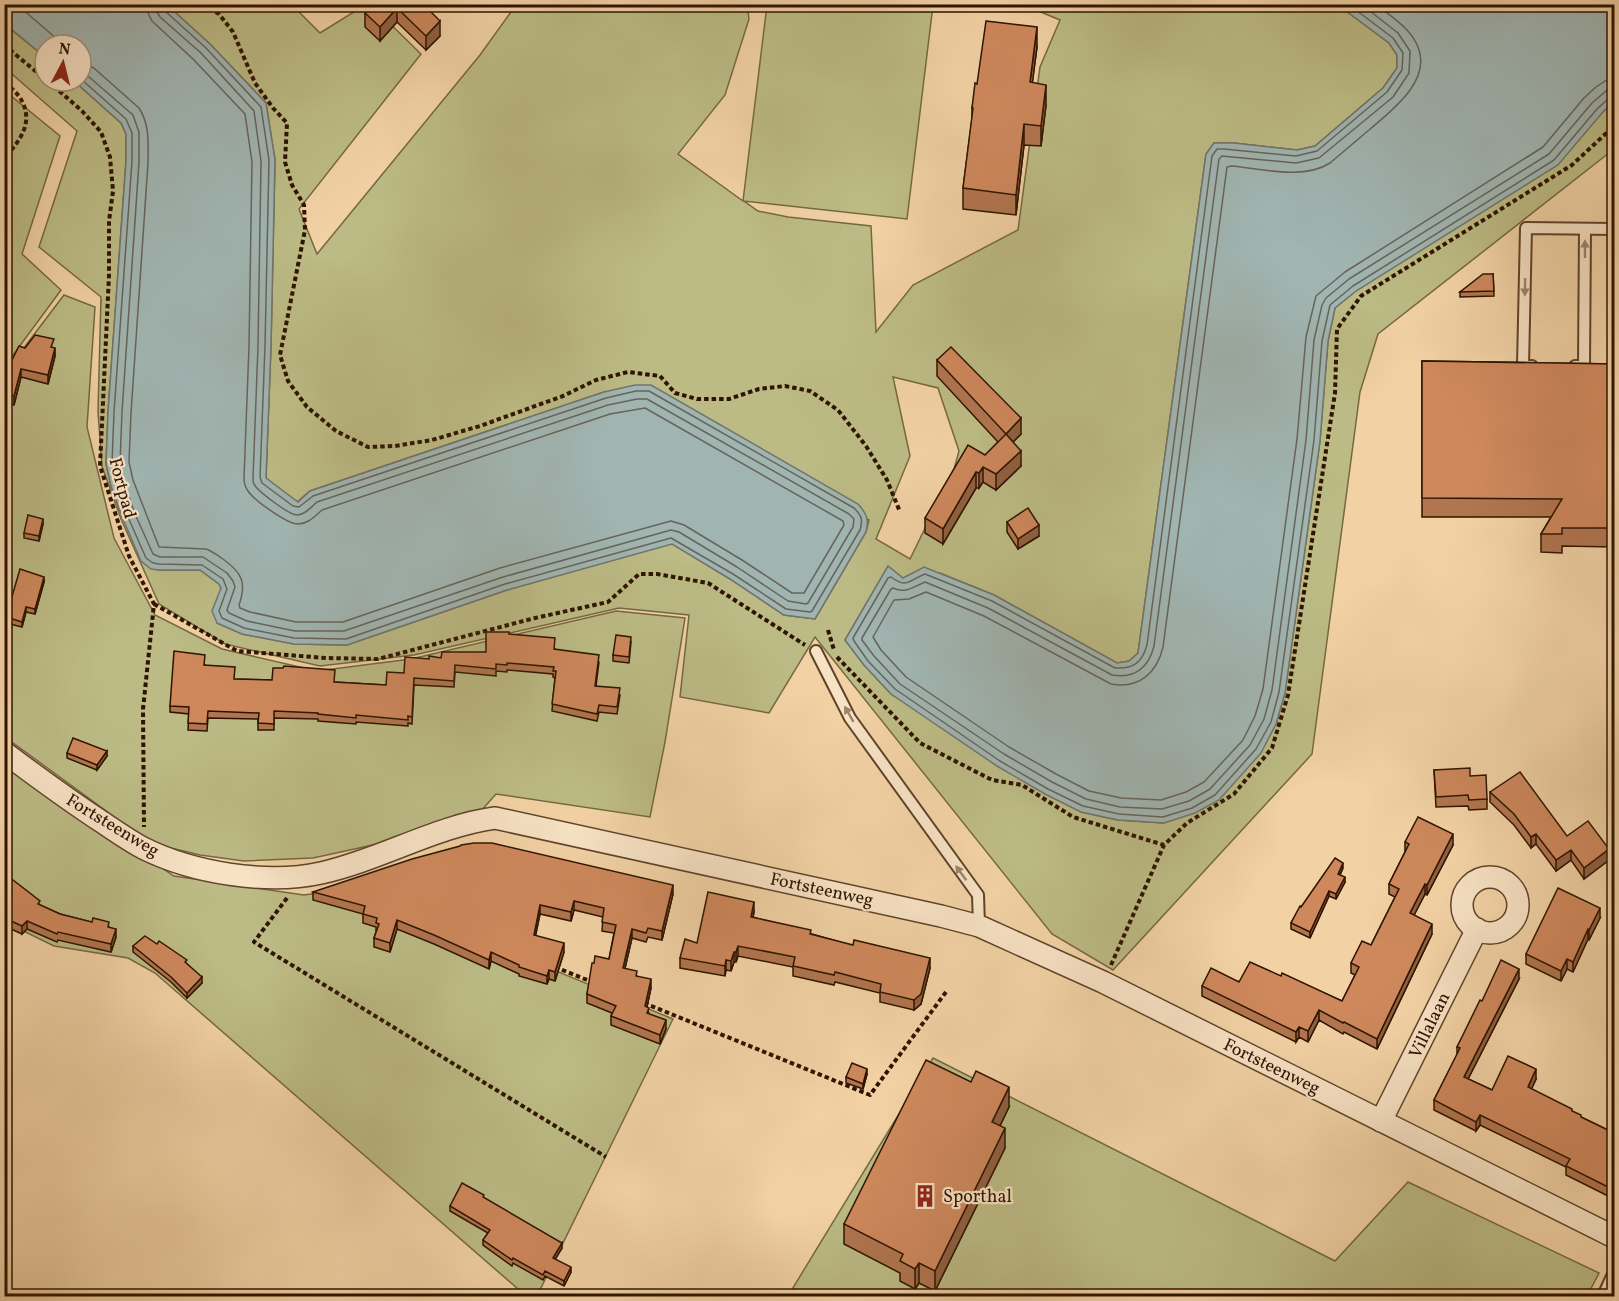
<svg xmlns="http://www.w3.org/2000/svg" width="1619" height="1301" font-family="Vollkorn,serif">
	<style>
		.green { fill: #bcbb85; stroke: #756842; stroke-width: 1.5; fill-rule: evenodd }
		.water { fill: #a0b5b2; stroke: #72756b; stroke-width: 1.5 }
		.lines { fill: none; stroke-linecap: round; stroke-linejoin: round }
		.shore { stroke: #676459; stroke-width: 1.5 }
		.service-casing { stroke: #5f4429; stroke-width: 14 }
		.minor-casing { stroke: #5f4429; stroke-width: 24 }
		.path { stroke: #2e1400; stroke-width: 4; stroke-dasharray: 4.5 3; stroke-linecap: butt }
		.service { stroke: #f7e2c4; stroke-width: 10 }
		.minor { stroke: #f7e2c4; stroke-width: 21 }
		.wall { fill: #b1754f; stroke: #2e1400; stroke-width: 1.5 }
		.shaded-wall { fill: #905f40; stroke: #2e1400; stroke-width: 1.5 }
		.building { fill: #ce885c; stroke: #2e1400; stroke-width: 1.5 }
		.oneway { fill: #9d856c }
		.labels { text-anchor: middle; stroke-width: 4.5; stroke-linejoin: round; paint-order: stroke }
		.street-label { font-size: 18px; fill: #2e1400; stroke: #f7e2c4 }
		.poi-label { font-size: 18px; fill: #2e1400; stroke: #f7e2c4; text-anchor: start }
	</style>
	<rect width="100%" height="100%" fill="#f2d2a5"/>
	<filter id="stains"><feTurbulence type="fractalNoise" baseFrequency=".00333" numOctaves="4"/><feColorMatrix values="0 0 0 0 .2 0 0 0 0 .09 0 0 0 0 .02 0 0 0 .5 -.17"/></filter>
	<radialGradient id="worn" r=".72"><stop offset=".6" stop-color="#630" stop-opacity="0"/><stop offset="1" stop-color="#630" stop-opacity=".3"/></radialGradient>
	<g class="green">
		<path d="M167,5H292L320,33L365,5H371L421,54L299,209L317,254L480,55L516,5H747L749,19L725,95L678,154L743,201L767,5H933L907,219L744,201L758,211L788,217L871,226L876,332L913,285L1018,230L1040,67L1060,20L1024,5H1338L1389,43L1397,55V68L1383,88L1315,146L1297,150L1234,143H1214L1206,154L1138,653L1129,661L1117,663L994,595L940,573L903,578L888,567L845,640L864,665L891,694L1081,812L1118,820L1164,823L1276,724L1285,693L1320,441L1328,341L1335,308L1356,291L1602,113L1614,101V149L1378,334L1360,392L1312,754L1113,970L1052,934L815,637L769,713L680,697L689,615L619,608L414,655L320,666L225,644L159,604L121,519L102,466L98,412L101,297L39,247L77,131L5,68L4,24L45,57V81H74L121,123L126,134V161L108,412L106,464L111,486L123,519L159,570H200L219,584L221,588L217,623L242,634L294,644L347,645L507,590L672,543L730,579L784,615L815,619L866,532L869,520L604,392L310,491L297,502L266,478L271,346L275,160L266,103L210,44ZM893,377L938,388L959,451L954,469L910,559L876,539L910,456Z"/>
		<polygon points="5,91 60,136 22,254 61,290 5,366"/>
		<polygon points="64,295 95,307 87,427 114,538 155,615 222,649 317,671 411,659 616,611 685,618 665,742 650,817 496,794 480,812 382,843 313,858 244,861 200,855 150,843 5,737 4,374"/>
		<polygon points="4,759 45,790 174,876 304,895 354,888 673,1019 537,1296 526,1296 155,973 128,958 54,946 5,922"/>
		<polygon points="933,1058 1335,1261 1408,1182 1599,1273 1587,1296 788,1296"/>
	</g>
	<g class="water">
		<path d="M4,5H167L210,44L266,103L275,160L271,346L266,478L298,502L310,491L604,392L635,385H651L858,504C867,514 869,519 866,532L815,619L784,615L730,579L672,544L507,590L347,645L294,644L242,634L217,623L212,611L221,588L219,584L200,570H159L151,569L141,561L123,519L111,486L106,464L108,412L126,161V134L121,123L74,81H81V45H45V57L5,24Z"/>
		<polygon points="1338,5 1614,5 1614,101 1602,113 1558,165 1356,291 1335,308 1328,341 1320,441 1285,693 1276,724 1261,753 1219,800 1195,813 1164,823 1118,820 1081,812 1045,794 997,766 891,694 864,665 845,640 888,566 903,578 924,567 994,595 1117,663 1129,661 1138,653 1206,154 1214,143 1234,143 1297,150 1315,146 1383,88 1397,68 1397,55 1389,43"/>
	</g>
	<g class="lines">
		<g class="shore">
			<polyline points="15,4 21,8 64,45"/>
			<path d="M1348,4L1393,38L1403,53L1402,70L1387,92L1317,151L1296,156L1224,149H1217L1212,156L1147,645C1142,663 1133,669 1115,668L992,601L925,574C909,580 907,589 891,577L888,578L853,638L854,641L868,661L895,689L1000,761L1048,789L1083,806L1119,814L1163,817L1192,808L1215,795L1256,749L1271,722L1279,692L1314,440L1322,341L1330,305L1353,286L1554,160L1597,109L1609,98L1614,97"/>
			<path d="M1361,4L1398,33L1410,51L1409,73L1393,97L1319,158L1296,163L1232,157L1222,156L1219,159L1154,646C1149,667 1135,679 1112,675L988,608L925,582C913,587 906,594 893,588L891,589L862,638V640L874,656L900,684L1004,754L1052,782L1086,799L1120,807L1162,809L1189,801L1210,789L1250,745L1264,719L1272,690L1306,440L1314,340L1322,305L1326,298L1349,279L1549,154L1592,103L1606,91L1614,89"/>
			<path d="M1376,4C1391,17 1410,27 1418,47C1432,81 1391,111 1369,130C1356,141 1343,152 1330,163C1304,180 1261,169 1232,166L1227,167L1163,647C1157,673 1139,689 1111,684L984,616L926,592L909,599L894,600L873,637L881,650L906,677L1009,747L1056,774L1089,791L1121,798L1161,800L1186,792L1204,782L1243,740L1255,716L1263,689L1297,439L1306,337L1316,296L1345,272L1543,147L1584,98L1596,87L1605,81L1614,80"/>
			<path d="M81,60L95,69L139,108C150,125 148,143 148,163L131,413L129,462L133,480L159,547L206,549C212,551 217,555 223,559C242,573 247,582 239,605L240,608L250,612L296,622H343L500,568L671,521L684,525L742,560L792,593H804L844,525L843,521L645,408L610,414L322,510C315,516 308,524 298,524C287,524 254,500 248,491C245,487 244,483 244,478L249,346L252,162L245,114L194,60L152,21L148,13L147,4"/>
			<path d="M81,70L133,115L139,132V162L122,412L120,463L124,483L135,514L153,554L160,557H203L227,573L233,581L235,587L227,610L229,613L247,621L295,631H344L503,577L671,530L679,532L737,567L788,601L806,604L808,603L853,527L854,519L849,514L647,399H637L608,405L317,502C311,507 305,515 297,515C289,515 261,493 256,487C253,483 253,482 253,478L258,346L261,161L254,111L201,53L160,17L157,12L156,4"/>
			<path d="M81,79L126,119L132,133V161L114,412L112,463L116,484L128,517L146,558L153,563L159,564L202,565L223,579L227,589L219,611L222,618L244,628L294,638L346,639L505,584L671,538L733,574L786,609L810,612L812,611L860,530C863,520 862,516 854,508L649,391H636L606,398L313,496L299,507L293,506L262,483L260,477L265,346L269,160L261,107L206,48L165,11L163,4"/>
		</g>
		<g class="service-casing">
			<g id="service">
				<polyline points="1532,366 1523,366 1526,228 1614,229"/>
				<polyline points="1575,366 1584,366 1585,229"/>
				<polyline points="816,651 850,718 978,895 979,926"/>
				<polyline points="1603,1296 1614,1272"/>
			</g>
		</g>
		<g class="minor-casing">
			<g id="minor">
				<path d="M4,752C37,777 70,801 105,824C117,832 130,841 143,848C193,873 267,885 321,873C380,860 436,826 495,818L941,916L979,926L1103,982L1614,1237"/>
				<circle cx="1490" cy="905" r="28"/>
				<polyline points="1381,1121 1477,929"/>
			</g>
		</g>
		<g class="path">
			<polyline points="203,4 219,14 233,32 255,83 273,108 287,123 285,162 292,185 304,205 305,230 280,355 288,381 307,407 336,431 368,447 395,446 432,440 480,426 563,396 596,380 628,372 660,376 675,393 697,399 729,399 759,389 785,386 810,391 838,410 866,446 887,480 900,512"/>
			<polyline points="4,45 45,79"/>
			<polyline points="48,81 82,111 101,132 110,157 113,191 109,221 109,275 100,466 129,556 154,604 143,709 144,827"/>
			<path d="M4,83C21,93 32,112 23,132C19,142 10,151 4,160"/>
			<polyline points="154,604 237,651 326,658 378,659 535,618 608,602 639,574 657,574 708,583 805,645"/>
			<polyline points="828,630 834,650"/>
			<polyline points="837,657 920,743 992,780 1022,785 1073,817 1164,845"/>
			<polyline points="287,898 254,942 606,1157"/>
			<polyline points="1111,965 1164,845 1187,823 1234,794 1272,748 1288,695 1335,393 1337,329 1361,296 1572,165 1614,126"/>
			<polyline points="555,967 592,982"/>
			<polyline points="644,1003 870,1095 946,992"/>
		</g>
		<use href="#service" class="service"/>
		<use href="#minor" class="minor"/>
	</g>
	<g class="wall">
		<polygon points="423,4 440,36 426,50 397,22 380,41 365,27 365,13"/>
		<polygon points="1037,47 1032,83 1046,105 1041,146 1024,145 1016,215 963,209 963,188 972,119 972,108 977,84"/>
		<polygon points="1493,274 1494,296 1460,297 1460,292"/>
		<polygon points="25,348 54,348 55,356 48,384 21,377 14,405 4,402 4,376"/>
		<polygon points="937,360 1021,434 1013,442 1021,466 996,490 983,482 979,488 976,488 943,544 925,533 925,518 998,442 937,376"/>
		<polygon points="1422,361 1614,364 1614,547 1562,546 1562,553 1541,552 1541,534 1551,517 1422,517"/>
		<polygon points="1007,522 1039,536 1018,549 1007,532"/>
		<polygon points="43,524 39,541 24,538 24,533"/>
		<polygon points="44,582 35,614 26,612 22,627 6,623 6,617"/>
		<polygon points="509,634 554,649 599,662 596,686 620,695 617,714 599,712 597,721 552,711 555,678 553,677 553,674 507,670 507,672 496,671 496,676 455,672 454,687 414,685 412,724 408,723 408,726 356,722 356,724 318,721 318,719 274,718 274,730 258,730 258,719 208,718 207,731 188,730 189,714 170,712 170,706 205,665 234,679 335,682 386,685 404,673 429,659 486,652"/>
		<polygon points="631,642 629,663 613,661 613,655"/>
		<polygon points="67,753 107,756 97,770 67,758"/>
		<polygon points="1434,770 1470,776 1487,799 1487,809 1469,810 1468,806 1436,807"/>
		<polygon points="1490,792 1609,860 1584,879 1571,860 1556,871 1536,844 1531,848 1514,825 1490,802"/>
		<polygon points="1405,842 1453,845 1427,895 1425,894 1414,915 1432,934 1377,1049 1344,1032 1343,1034 1319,1020 1308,1042 1299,1037 1296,1042 1202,996 1202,986 1281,976 1342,1001 1355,975 1351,973 1351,963 1371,945 1395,897 1389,894 1389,884 1405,852"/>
		<polygon points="1343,868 1340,875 1345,882 1336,899 1329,896 1310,938 1291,929 1291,923 1301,907"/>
		<polygon points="4,873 40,905 60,914 109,927 116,937 111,952 58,940 57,942 27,929 22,934 11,929 4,924"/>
		<polygon points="313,892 673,894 662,940 648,937 646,942 632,938 625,968 637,976 651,988 647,1007 649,1014 666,1029 660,1044 611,1025 611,1016 612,1013 587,1003 587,994 594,963 609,959 614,933 602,931 603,917 574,910 571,921 540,914 535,936 564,952 555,981 549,979 547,984 519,976 519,974 491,961 489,969 434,944 397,929 390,952 374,947 374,938 376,932 376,927 363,923 363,914 313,900"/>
		<polygon points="754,912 753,917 930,968 921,1004 914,1010 880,1002 880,993 835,982 834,985 793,976 793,967 738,956 736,962 734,962 731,971 726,970 725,976 680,968 680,958 697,943"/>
		<polygon points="1600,918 1589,940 1588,939 1573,972 1567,969 1561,981 1526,964 1526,954"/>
		<polygon points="133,946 187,964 202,983 187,998 171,982 133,952"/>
		<polygon points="1519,979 1468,1079 1492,1090 1536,1079 1531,1089 1572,1111 1581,1117 1614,1133 1614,1199 1566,1175 1566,1167 1480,1125 1476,1131 1434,1110 1434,1100 1457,1055 1457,1047 1482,1001"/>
		<polygon points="867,1074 863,1089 846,1083 846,1077"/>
		<polygon points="1009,1107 1000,1126 1005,1148 935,1291 919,1283 915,1289 900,1281 900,1273 844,1244 844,1224"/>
		<polygon points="484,1198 562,1248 555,1259 571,1272 564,1286 545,1276 543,1280 513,1263 512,1266 483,1245 483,1240 488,1233 450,1211 450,1206"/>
	</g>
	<g class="shaded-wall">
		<polygon points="397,8 397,22 380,41 380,27"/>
		<polygon points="440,21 440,36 426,50 426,36"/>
		<polygon points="1037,27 1037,47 1030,102 1030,82"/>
		<polygon points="1046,85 1046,105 1041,146 1041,126"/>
		<polygon points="1024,124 1024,145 1016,215 1016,195"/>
		<polygon points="55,348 55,356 48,384 48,375"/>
		<polygon points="21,369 21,377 14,405 14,396"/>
		<polygon points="1021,418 1021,434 1006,449 1006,434"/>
		<polygon points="1021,451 1021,466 996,490 996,474"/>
		<polygon points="983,467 983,482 979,488 979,473"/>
		<polygon points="976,472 976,488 943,544 943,529"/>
		<polygon points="43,519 43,524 39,541 39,536"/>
		<polygon points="1039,525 1039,536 1018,549 1018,539"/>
		<polygon points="44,577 44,582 35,614 35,609"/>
		<polygon points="26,607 26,612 22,627 22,622"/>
		<polygon points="107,751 107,756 97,770 97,765"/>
		<polygon points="1453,834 1453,845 1427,895 1427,885"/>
		<polygon points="1536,834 1536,844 1531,848 1531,837"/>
		<polygon points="1609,849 1609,860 1584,879 1584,868"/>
		<polygon points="1571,850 1571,860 1556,871 1556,860"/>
		<polygon points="1343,863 1343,868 1338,879 1338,874"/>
		<polygon points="1345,877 1345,882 1336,899 1336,894"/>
		<polygon points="1425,884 1425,894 1410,923 1410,913"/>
		<polygon points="673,885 673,894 662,940 662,931"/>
		<polygon points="1329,891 1329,896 1310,938 1310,932"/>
		<polygon points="574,901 574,910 571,921 571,912"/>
		<polygon points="754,902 754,912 751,927 751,917"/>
		<polygon points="540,905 540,914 534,944 534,935"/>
		<polygon points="1600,908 1600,918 1589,940 1589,930"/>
		<polygon points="397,920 397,929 390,952 390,943"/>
		<polygon points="27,921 27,929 22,934 22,926"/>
		<polygon points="1432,924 1432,934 1377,1049 1377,1039"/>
		<polygon points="116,929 116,937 111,952 111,944"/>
		<polygon points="632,929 632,938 623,977 623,968"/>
		<polygon points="1588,929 1588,939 1573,972 1573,962"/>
		<polygon points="564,943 564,952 555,981 555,972"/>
		<polygon points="738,946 738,956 736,962 736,952"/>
		<polygon points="491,952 491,961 489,969 489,960"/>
		<polygon points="734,952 734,962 731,971 731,961"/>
		<polygon points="930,958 930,968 921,1004 914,1010 914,1000"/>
		<polygon points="1567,959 1567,969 1561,981 1561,971"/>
		<polygon points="726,960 726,970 725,976 725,966"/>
		<polygon points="1519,969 1519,979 1464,1087 1464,1077"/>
		<polygon points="549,970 549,979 547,984 547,976"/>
		<polygon points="202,977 202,983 187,998 187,993"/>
		<polygon points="651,979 651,988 645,1015 645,1006"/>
		<polygon points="1319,1010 1319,1020 1308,1042 1308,1031"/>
		<polygon points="666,1020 666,1029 660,1044 660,1035"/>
		<polygon points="1299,1027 1299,1037 1296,1042 1296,1032"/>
		<polygon points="867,1069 867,1074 863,1089 863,1084"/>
		<polygon points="1536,1069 1536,1079 1528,1097 1528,1087"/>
		<polygon points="1009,1087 1009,1107 992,1142 992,1122"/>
		<polygon points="1480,1115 1480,1125 1476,1131 1476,1122"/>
		<polygon points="1005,1128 1005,1148 935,1291 935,1271"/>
		<polygon points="562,1243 562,1248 553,1263 553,1258"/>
		<polygon points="919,1263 919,1283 915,1289 915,1269"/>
		<polygon points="571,1267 571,1272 564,1286 564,1281"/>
	</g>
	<g class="building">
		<polygon points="374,4 423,4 440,21 426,36 397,8 380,27 365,13"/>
		<polygon points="986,21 1037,27 1030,82 1046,85 1041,126 1024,124 1016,195 963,188 973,108 972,108 975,83 977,84"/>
		<polygon points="1483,274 1493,274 1494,291 1460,292"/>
		<polygon points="35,335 54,339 51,347 55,348 48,375 21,369 14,396 4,394 4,376 19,346 25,348"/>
		<polygon points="951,347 1021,418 1006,434 937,360"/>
		<polygon points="1422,361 1614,364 1614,528 1562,528 1562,534 1541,534 1562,499 1422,498"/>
		<polygon points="1006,434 1021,451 996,474 983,467 979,473 976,472 943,529 925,518 968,445 985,455"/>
		<polygon points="1028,508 1039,525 1018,539 1007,522"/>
		<polygon points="28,515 43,519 39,536 24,533"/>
		<polygon points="20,569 44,577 35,609 26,607 22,622 6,617"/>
		<polygon points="486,632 509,632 509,634 555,638 554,649 599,655 595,686 620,688 617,707 599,705 597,714 552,704 556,671 553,671 554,667 507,663 507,665 496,664 496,669 455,665 454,681 414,678 412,717 408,716 408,720 356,715 356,718 318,714 318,713 274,711 274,724 258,723 259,713 208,711 207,724 188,723 189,707 170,706 174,651 205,655 204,665 235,667 234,679 272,680 273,668 283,668 284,666 335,670 334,682 386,685 387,672 404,673 405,657 429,659 429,656 441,658 442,652 486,652"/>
		<polygon points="616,635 631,637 629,657 613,655"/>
		<polygon points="73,738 107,751 97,765 67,753"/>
		<polygon points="1470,768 1470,776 1486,775 1487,799 1469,800 1468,795 1436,797 1434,770"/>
		<polygon points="1520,772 1567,836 1588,821 1609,849 1584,868 1571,850 1556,860 1536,834 1531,837 1514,814 1490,792"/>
		<polygon points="1418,817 1453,834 1427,885 1425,884 1410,913 1432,924 1377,1039 1344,1022 1343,1023 1319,1010 1308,1031 1299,1027 1296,1032 1202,986 1211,968 1239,982 1250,962 1281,976 1282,973 1342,1001 1359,967 1351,963 1362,941 1371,945 1399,889 1389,884 1409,844 1405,842"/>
		<polygon points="474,843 492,843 673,885 662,931 648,928 646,933 632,929 623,968 637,971 636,976 651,979 645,1006 649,1008 647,1013 666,1020 660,1035 611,1016 616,1006 587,994 592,963 594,963 595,956 609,959 616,925 602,922 604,908 574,901 571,912 540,905 534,935 564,943 555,972 549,970 547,976 519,967 519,965 491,952 489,960 434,935 397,920 390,943 374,938 379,924 376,923 377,918 363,914 365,906 313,892 412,859 460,846 461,845"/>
		<polygon points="1335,858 1343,863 1338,874 1345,877 1336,894 1329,891 1310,932 1291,923 1300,906 1301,907"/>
		<polygon points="4,873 40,901 38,904 60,914 92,922 93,918 109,922 108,927 116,929 111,944 58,932 57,934 27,921 22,926 11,921 4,916"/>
		<polygon points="1558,888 1600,908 1589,930 1588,929 1573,962 1567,959 1561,971 1526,954"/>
		<polygon points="708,892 754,902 751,917 811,930 810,934 853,945 854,940 930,958 921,994 914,1000 880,992 881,984 835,972 834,975 793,966 795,957 738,946 736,952 734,952 731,961 726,960 725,966 680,958 685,939 697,943"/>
		<polygon points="145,936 157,944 159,941 187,960 185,962 202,977 187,993 171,977 133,946"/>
		<polygon points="1501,960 1519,969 1464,1077 1492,1090 1508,1056 1536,1069 1528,1087 1572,1109 1572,1111 1581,1115 1581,1117 1614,1133 1614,1157 1612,1163 1614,1165 1614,1190 1566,1166 1570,1159 1480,1115 1476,1122 1434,1100 1460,1048 1457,1047 1480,1000 1482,1001"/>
		<polygon points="926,1060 971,1082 976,1071 1009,1087 992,1122 1005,1128 935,1271 919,1263 915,1269 900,1261 903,1254 844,1224"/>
		<polygon points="852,1063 867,1069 863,1084 846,1077"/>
		<polygon points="462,1183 484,1195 483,1197 562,1243 553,1258 571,1267 564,1281 545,1271 543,1275 513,1258 512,1260 483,1240 490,1230 450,1206"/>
	</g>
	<defs><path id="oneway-solid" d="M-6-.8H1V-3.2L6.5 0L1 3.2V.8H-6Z" transform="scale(1.5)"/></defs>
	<g class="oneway">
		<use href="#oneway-solid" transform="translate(1585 249) rotate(-90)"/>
		<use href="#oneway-solid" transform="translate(1525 287) rotate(91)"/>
		<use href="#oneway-solid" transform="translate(849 714) rotate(-120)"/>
		<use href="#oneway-solid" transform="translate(961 873) rotate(-126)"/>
	</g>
	<defs>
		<g id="building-bare" transform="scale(1.8)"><path d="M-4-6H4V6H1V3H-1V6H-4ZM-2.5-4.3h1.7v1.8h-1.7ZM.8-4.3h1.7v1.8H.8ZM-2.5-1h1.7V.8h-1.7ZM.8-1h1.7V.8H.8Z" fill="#8f2418" stroke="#f7e2c4" stroke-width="2.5" paint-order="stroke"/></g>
	</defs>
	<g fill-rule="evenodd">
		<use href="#building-bare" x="925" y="1196"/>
	</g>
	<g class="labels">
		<g class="street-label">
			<text transform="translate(123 488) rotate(75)" y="6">Fortpad</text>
			<text transform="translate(113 825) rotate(31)" y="6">Fortsteenweg</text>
			<text transform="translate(822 889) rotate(12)" y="6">Fortsteenweg</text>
			<text transform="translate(1429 1025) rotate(-64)" y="6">Villalaan</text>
			<text transform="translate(1272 1066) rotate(26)" y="6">Fortsteenweg</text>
		</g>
		<g class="poi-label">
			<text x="943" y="1202">Sporthal</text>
		</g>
	</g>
	<rect width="1619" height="1301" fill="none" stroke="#f2d2a5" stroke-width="24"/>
	<rect x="6" y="6" width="1607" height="1289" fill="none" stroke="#2e1400" stroke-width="3"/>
	<rect x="12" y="12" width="1595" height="1277" fill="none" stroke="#2e1400" stroke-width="1.5"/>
	<g transform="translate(63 63) rotate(7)"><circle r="28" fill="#f7e2c4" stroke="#a79076" stroke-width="1.5"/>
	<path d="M0-4.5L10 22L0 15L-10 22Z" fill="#8f2418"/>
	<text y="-9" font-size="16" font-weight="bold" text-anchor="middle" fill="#2e1400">N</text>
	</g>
	<rect width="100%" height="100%" filter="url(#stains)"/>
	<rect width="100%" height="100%" fill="url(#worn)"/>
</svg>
